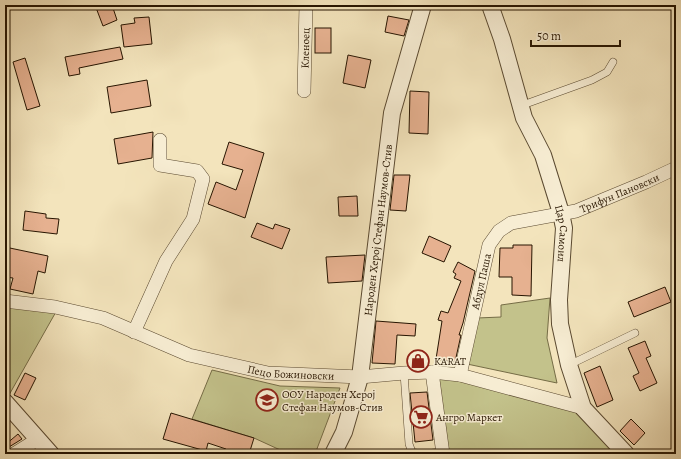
<svg xmlns="http://www.w3.org/2000/svg" width="681" height="459" font-family="Alegreya,serif">
	<style>
		.green { fill: #c3c28b; stroke: #756c46 }
		.building { fill: #e6b190; stroke: #271501 }
		.lines { fill: none; stroke-linecap: round; stroke-linejoin: round }
		.service-casing { stroke: #5a4930; stroke-width: 8 }
		.minor-casing { stroke: #5a4930; stroke-width: 14 }
		.tertiary-casing { stroke: #5a4930; stroke-width: 18 }
		.service { stroke: #f7edd3; stroke-width: 7 }
		.minor { stroke: #f7edd3; stroke-width: 13 }
		.tertiary { stroke: #f7edd3; stroke-width: 16 }
		.labels { text-anchor: middle; stroke-width: 3; stroke-linejoin: round; paint-order: stroke }
		.street-label { font-size: 11px; fill: #271501; stroke: #f7edd3 }
		.poi-label { font-size: 11px; fill: #271501; stroke: #f7edd3; text-anchor: start }
	</style>
	<rect width="100%" height="100%" fill="#f3e4bc"/>
	<filter id="stains"><feTurbulence type="fractalNoise" baseFrequency=".005" numOctaves="4"/><feColorMatrix values="0 0 0 0 .2 0 0 0 0 .09 0 0 0 0 .02 0 0 0 .5 -.17"/></filter>
	<radialGradient id="worn" r=".72"><stop offset=".6" stop-color="#630" stop-opacity="0"/><stop offset="1" stop-color="#630" stop-opacity=".3"/></radialGradient>
	<g class="green">
		<polygon points="550,298 547,338 557,383 467,364 477,318 501,317 501,305"/>
		<polygon points="5,306 57,310 9,395 5,391"/>
		<polygon points="212,370 280,386 340,388 315,454 289,454 254,438 192,419"/>
		<polygon points="432,372 583,408 626,454 443,454"/>
	</g>
	<g class="building">
		<polygon points="95,5 112,5 117,20 103,26"/>
		<polygon points="388,16 409,20 404,36 385,32"/>
		<polygon points="149,17 152,44 124,47 121,25 135,23 134,18"/>
		<rect x="315" y="28" width="16" height="25"/>
		<polygon points="120,47 123,59 79,68 80,74 69,76 65,57"/>
		<polygon points="348,55 371,60 365,88 343,83"/>
		<polygon points="25,58 40,106 27,110 13,62"/>
		<polygon points="147,80 151,106 111,113 107,87"/>
		<polygon points="410,91 429,92 428,134 409,133"/>
		<polygon points="153,132 152,158 118,164 114,139"/>
		<polygon points="229,142 264,153 245,218 208,204 216,182 236,190 243,170 222,164"/>
		<polygon points="394,175 410,175 406,211 390,210"/>
		<polygon points="357,196 358,216 339,216 338,197"/>
		<polygon points="25,211 46,214 46,218 59,219 57,234 23,230"/>
		<polygon points="257,223 273,229 275,224 290,229 282,249 251,237"/>
		<polygon points="429,236 451,246 444,262 422,253"/>
		<polygon points="513,245 532,245 531,296 512,295 512,277 499,277 500,248 513,248"/>
		<polygon points="5,247 48,256 45,273 38,271 33,294 10,289 13,278 5,277"/>
		<polygon points="365,255 362,281 328,283 326,257"/>
		<polygon points="458,262 475,271 463,323 459,335 461,335 455,362 436,359 442,321 438,320 441,311 448,313 461,281 454,278 456,274 453,272"/>
		<polygon points="665,287 671,302 634,317 628,302"/>
		<polygon points="376,321 416,324 415,336 397,335 395,364 372,363"/>
		<polygon points="645,341 651,356 646,358 657,383 640,391 633,376 639,373 628,348"/>
		<polygon points="600,366 613,400 597,407 584,373"/>
		<polygon points="25,373 36,378 25,400 14,395"/>
		<polygon points="427,392 433,440 415,442 410,393"/>
		<polygon points="171,413 254,438 249,454 224,454 226,449 208,443 206,451 163,439"/>
		<polygon points="631,419 645,433 634,445 620,431"/>
		<polygon points="18,434 22,439 9,447 5,454 5,445"/>
	</g>
	<g class="lines">
		<g class="service-casing">
			<g id="service">
				<polyline points="520,106 592,80 607,72 613,62"/>
				<polyline points="569,365 635,333"/>
				<polyline points="404,373 409,444 412,452 420,454 443,452"/>
			</g>
		</g>
		<g class="minor-casing">
			<g id="minor">
				<path id="s1" d="M304,91L306,5"/>
				<path id="s2" d="M5,301L55,307L103,318L189,355L268,373L360,377L404,373L432,372L460,375L583,408"/>
				<polyline points="134,332 166,261 193,219 203,179 197,171 160,165 160,140"/>
				<polyline points="432,372 443,454"/>
				<path id="s3" d="M460,375L489,245L499,231L511,223L576,211L646,182L676,168"/>
				<polyline points="14,454 38,439"/>
			</g>
		</g>
		<g class="tertiary-casing">
			<g id="tertiary">
				<path id="s4" d="M490,5L502,39L524,118L543,155L561,213L564,228L559,300L560,324L569,365L583,408L626,454"/>
				<polyline points="5,402 51,454"/>
				<path id="s5" d="M333,454L344,432L360,377L392,113L423,5"/>
			</g>
		</g>
		<use href="#service" class="service"/>
		<use href="#minor" class="minor"/>
		<use href="#tertiary" class="tertiary"/>
	</g>
	<defs>
		<g id="shop-ring" transform="scale(1.15)"><circle r="9.5" fill="#f7edd3" stroke="#8f2418" stroke-width="1.5"/><path d="M-5-2.5h2.3a2.7 3.5 0 0 1 5.4 0H5L5.5 6h-11ZM-1.5-2.5h3a1.5 2.3 0 0 0-3 0Z" fill="#8f2418"/></g>
		<g id="school-ring" transform="scale(1.15)"><circle r="9.5" fill="#f7edd3" stroke="#8f2418" stroke-width="1.5"/><path d="M0-5L7-2L0 1L-7-2ZM-4 1L0 2.5L4 1V4Q0 6-4 4Z" fill="#8f2418"/></g>
		<g id="supermarket-ring" transform="scale(1.15)"><circle r="9.5" fill="#f7edd3" stroke="#8f2418" stroke-width="1.5"/><path d="M-6-5.5h2.5l.6 2H6L4.5 2H-2.5L-4.4-4H-6ZM-1.5 3.2a1.3 1.3 0 1 0 .1 0ZM3 3.2a1.3 1.3 0 1 0 .1 0Z" fill="#8f2418"/></g>
	</defs>
	<g fill-rule="evenodd">
		<use href="#shop-ring" x="418" y="361"/>
		<use href="#school-ring" x="267" y="400"/>
		<use href="#supermarket-ring" x="421" y="417"/>
	</g>
	<g class="labels">
		<g class="street-label">
			<text dy="4" stroke="none"><textPath href="#s1" startOffset="43">Кленоец</textPath></text>
			<text dy="4" stroke="none"><textPath href="#s3" startOffset="278">Трифун Пановски</textPath></text>
			<text dy="4" stroke="none"><textPath href="#s5" startOffset="230">Народен Херој Стефан Наумов-Стив</textPath></text>
			<text dy="4" stroke="none"><textPath href="#s4" startOffset="241">Цар Самоил</textPath></text>
			<text dy="4" stroke="none"><textPath href="#s3" startOffset="96">Абдул Паша</textPath></text>
			<text dy="4" stroke="none"><textPath href="#s2" startOffset="297">Пецо Божиновски</textPath></text>
		</g>
		<g class="poi-label">
			<text x="434" y="365">KARAT</text>
			<text x="282" y="398">ООУ Народен Херој<tspan x="282" dy="13">Стефан Наумов-Стив</tspan></text>
			<text x="436" y="421">Ангро Маркет</text>
		</g>
	</g>
	<rect width="681" height="459" fill="none" stroke="#f3e4bc" stroke-width="20"/>
	<rect x="6" y="6" width="669" height="447" fill="none" stroke="#271501" stroke-width="2"/>
	<rect x="10" y="10" width="661" height="439" fill="none" stroke="#271501"/>
	<path d="M531 40v6h89v-6" fill="none" stroke="#271501" stroke-width="2"/>
	<text x="537" y="40" font-size="12" fill="#271501" stroke="#f7edd3" stroke-width="3" paint-order="stroke">50 m</text>
	<rect width="100%" height="100%" filter="url(#stains)"/>
	<rect width="100%" height="100%" fill="url(#worn)"/>
</svg>
